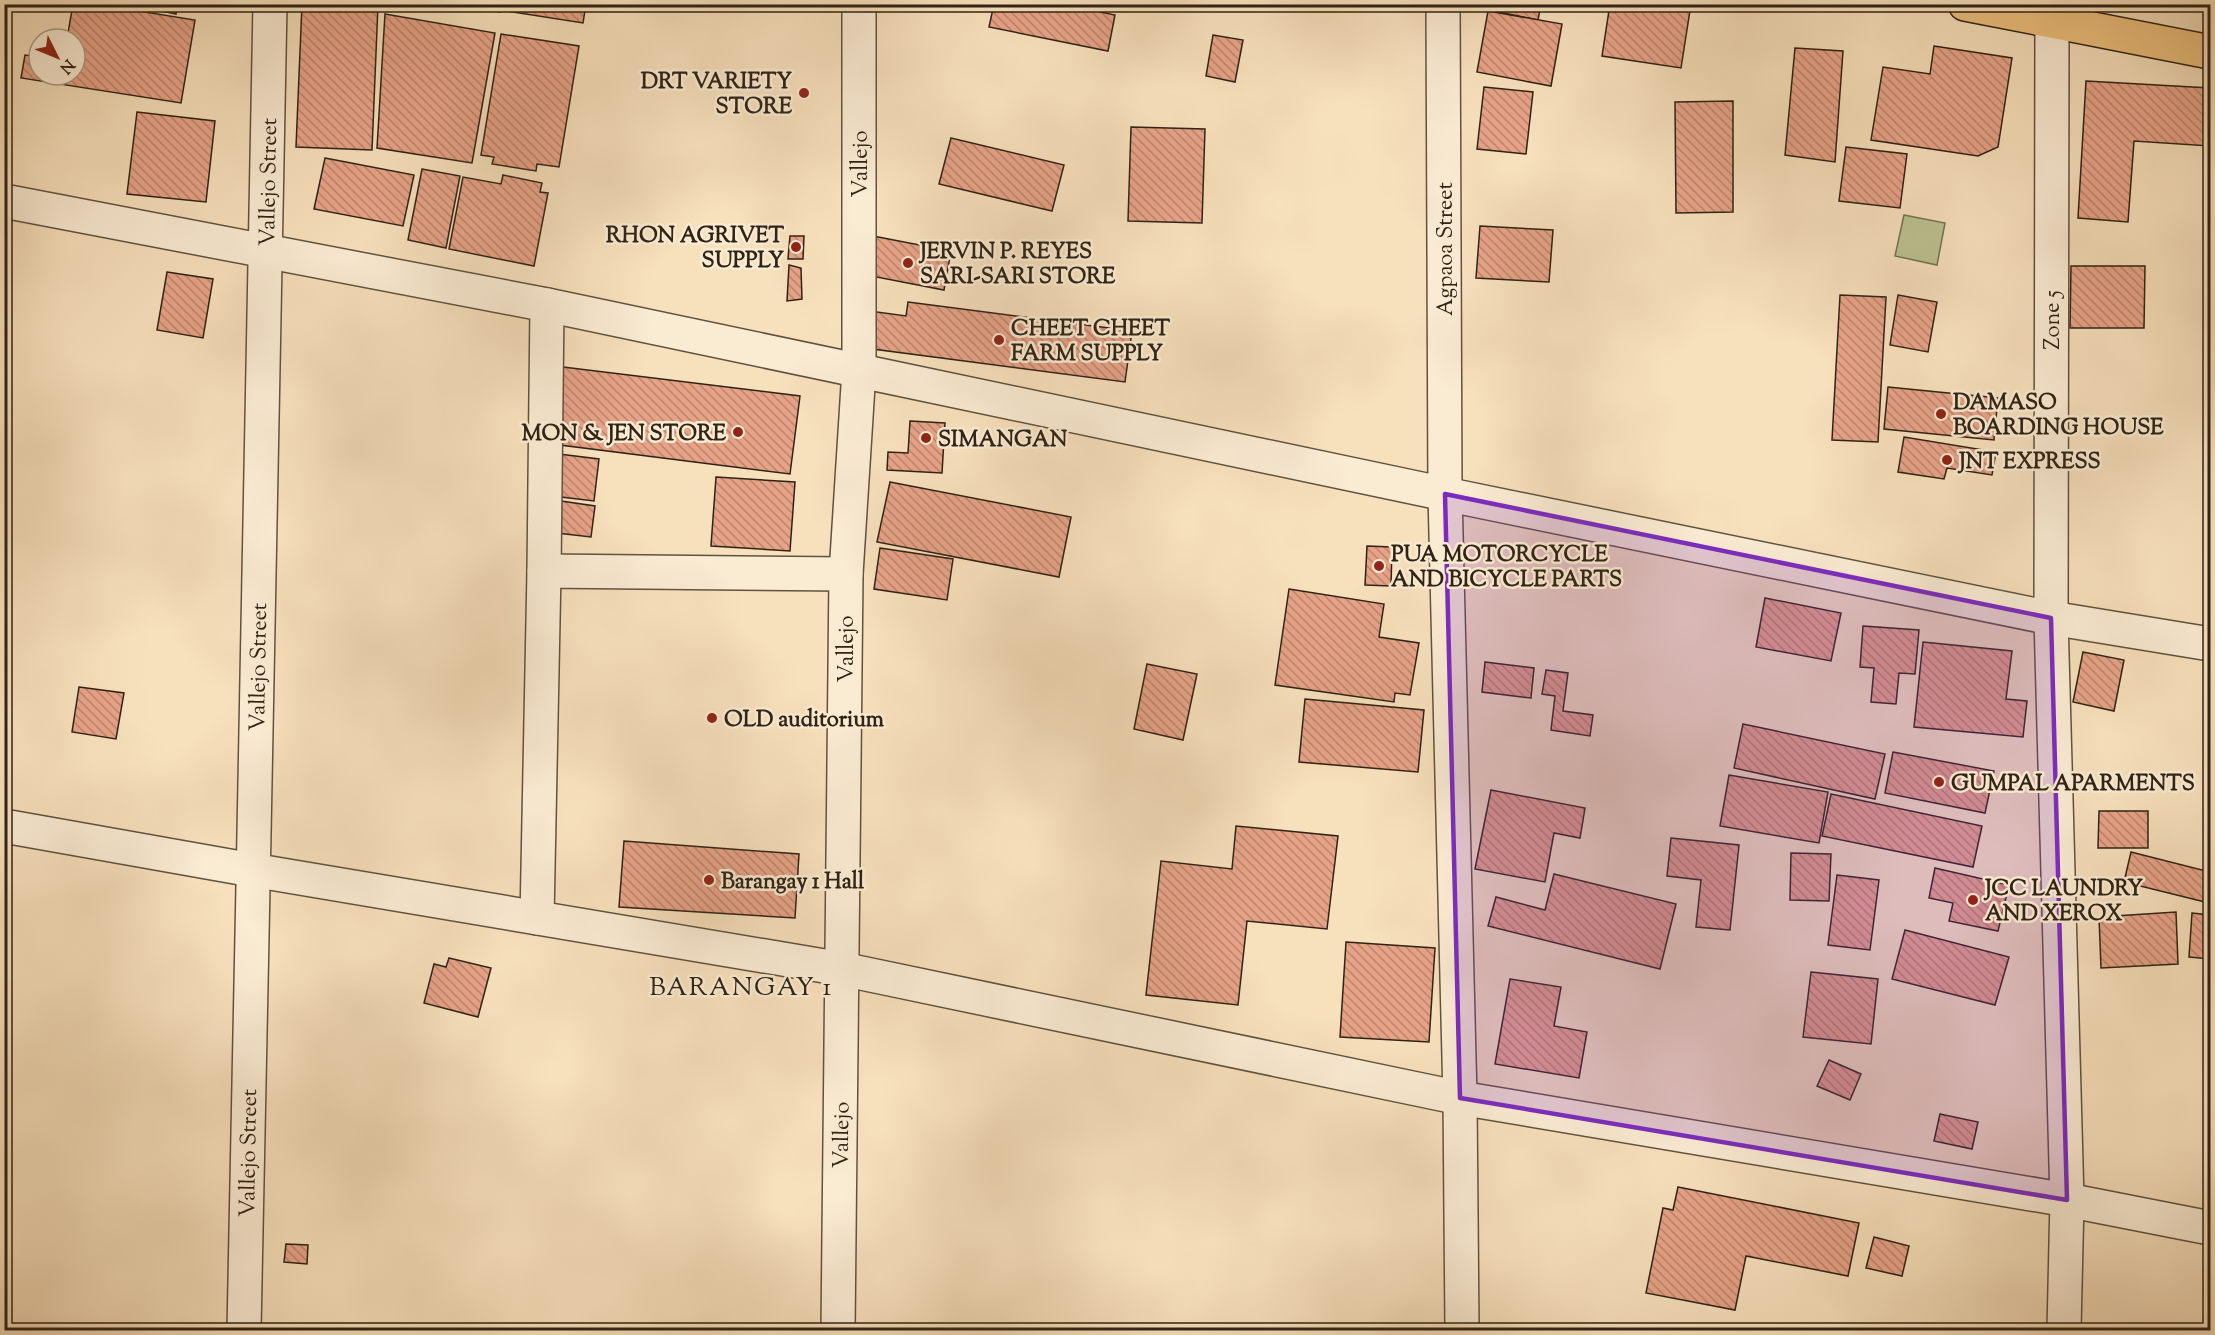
<svg xmlns="http://www.w3.org/2000/svg" width="2215" height="1335" font-family="'Sorts Mill Goudy',serif">
	<style>
		.garden { fill: #bbc292; stroke: #757254; stroke-width: 1.5 }
		.building { fill: url(#building-back-hatch); stroke: #2f2315; stroke-width: 1.5 }
		.lines { fill: none; stroke-linecap: round; stroke-linejoin: round }
		.minor-casing { stroke: #61523f; stroke-width: 36 }
		.major-casing { stroke: #2f2315; stroke-width: 36 }
		.minor { stroke: #faebd3; stroke-width: 33 }
		.major { stroke: #ecc07e; stroke-width: 33 }
		.marked { fill: #7b2cbf; fill-opacity: 0.2; stroke: #7b2cbf; stroke-width: 4.5; stroke-linejoin: round }
		.poi-dot { fill: #8f2418; stroke: #faebd3; stroke-width: 2 }
		.labels { text-anchor: middle; stroke-width: 5; stroke-linejoin: round; paint-order: stroke }
		.poi-label { font-size: 22px; font-weight: bold; fill: #2f2315; stroke: #faebd3; text-anchor: start }
		.street-label { font-size: 22px; fill: #2f2315; stroke: #faebd3 }
		.quarter-label { font-size: 26px; letter-spacing: 1.5px; fill: #2f2315; stroke: #faebd3 }
	</style>
	<defs>
		<pattern id="building-back-hatch" width="6" height="6" patternUnits="userSpaceOnUse" patternTransform="scale(1.5)"><rect width="6" height="6" fill="#e7a388"/><path d="M-1 5l2 2M0 0l6 6M5-1l2 2" fill="none" stroke="#bc846e"/></pattern>
	</defs>
	<rect width="100%" height="100%" fill="#f7e0bc"/>
	<filter id="stains"><feTurbulence type="fractalNoise" baseFrequency=".00333" numOctaves="4"/><feColorMatrix values="0 0 0 0 .2 0 0 0 0 .09 0 0 0 0 .02 0 0 0 .5 -.17"/></filter>
	<radialGradient id="worn" r=".72"><stop offset=".6" stop-color="#630" stop-opacity="0"/><stop offset="1" stop-color="#630" stop-opacity=".3"/></radialGradient>
	<polygon class="garden" points="1904,215 1945,223 1937,265 1895,256"/>
	<g class="building">
		<polygon points="73,4 95,4 195,20 181,103 21,78 25,55 39,57 39,75 75,75 75,39 67,39"/>
		<polygon points="130,4 178,4 176,14"/>
		<polygon points="302,4 378,5 372,150 296,147"/>
		<polygon points="464,4 501,4 500,12"/>
		<polygon points="508,4 586,4 583,23 507,11"/>
		<polygon points="994,4 1062,4 1115,15 1108,51 989,27"/>
		<polygon points="1541,4 1538,20 1464,5 1464,4"/>
		<polygon points="1610,4 1691,4 1681,68 1602,56"/>
		<polygon points="1488,11 1562,24 1551,86 1477,72"/>
		<polygon points="385,14 495,33 472,163 377,148"/>
		<polygon points="501,34 579,46 559,167 537,164 536,171 492,164 494,157 481,155"/>
		<polygon points="1213,35 1243,40 1235,82 1206,76"/>
		<polygon points="1934,46 2012,58 1998,147 1978,156 1871,140 1883,67 1930,74"/>
		<polygon points="1795,48 1843,51 1835,162 1785,155"/>
		<polygon points="2086,81 2210,88 2210,146 2134,141 2128,222 2078,218"/>
		<polygon points="1484,87 1533,92 1526,154 1477,149"/>
		<polygon points="1733,101 1733,212 1676,213 1675,102"/>
		<polygon points="137,112 215,121 206,202 127,194"/>
		<polygon points="1131,127 1205,129 1202,223 1128,221"/>
		<polygon points="951,138 1064,165 1052,211 939,184"/>
		<polygon points="1846,147 1907,154 1900,208 1839,201"/>
		<polygon points="325,158 414,175 403,226 314,209"/>
		<polygon points="422,169 460,176 446,248 408,240"/>
		<polygon points="503,175 542,183 540,192 548,193 534,266 449,249 463,177 501,184"/>
		<polygon points="1480,226 1553,230 1549,282 1476,278"/>
		<polygon points="790,236 804,236 803,259 788,259"/>
		<polygon points="873,236 951,251 944,290 866,275"/>
		<polygon points="789,265 801,268 802,299 787,301"/>
		<polygon points="2071,266 2145,266 2144,328 2070,328"/>
		<polygon points="167,272 213,279 203,338 157,330"/>
		<polygon points="1840,295 1886,297 1878,442 1832,440"/>
		<polygon points="1898,295 1937,302 1928,352 1890,345"/>
		<polygon points="908,302 1132,331 1125,382 865,348 870,311 906,316"/>
		<polygon points="563,367 800,396 790,474 552,444"/>
		<polygon points="1888,387 1998,398 1994,440 1884,429"/>
		<polygon points="910,421 945,423 942,473 887,470 888,452 908,453"/>
		<polygon points="1904,437 1996,452 1992,475 1947,468 1944,479 1898,472"/>
		<polygon points="559,454 599,459 594,501 553,496"/>
		<polygon points="716,477 795,482 790,551 711,546"/>
		<polygon points="890,482 1071,517 1059,577 877,542"/>
		<polygon points="561,501 595,506 591,537 557,533"/>
		<polygon points="1367,546 1392,547 1391,586 1365,585"/>
		<polygon points="880,548 953,559 947,600 874,589"/>
		<polygon points="1289,589 1384,604 1379,637 1419,643 1410,695 1395,693 1394,702 1275,685"/>
		<polygon points="1765,598 1841,613 1831,661 1756,647"/>
		<polygon points="1863,626 1919,630 1915,674 1899,673 1896,704 1871,702 1874,668 1860,667"/>
		<polygon points="1923,642 2012,651 2006,699 2027,701 2023,737 1914,727"/>
		<polygon points="2083,652 2124,660 2114,711 2073,702"/>
		<polygon points="1485,662 1534,668 1531,698 1482,692"/>
		<polygon points="1147,664 1197,674 1183,740 1134,729"/>
		<polygon points="1546,670 1568,673 1563,711 1593,715 1590,736 1551,730 1555,696 1542,694"/>
		<polygon points="79,687 124,693 116,739 72,732"/>
		<polygon points="1305,699 1424,710 1418,772 1299,762"/>
		<polygon points="1743,724 1885,754 1875,799 1734,768"/>
		<polygon points="1893,752 1994,771 1985,813 1885,793"/>
		<polygon points="1729,775 1828,792 1819,843 1720,826"/>
		<polygon points="1491,790 1585,808 1580,838 1554,833 1545,882 1475,869"/>
		<polygon points="1831,794 1982,826 1973,867 1822,836"/>
		<polygon points="2099,811 2148,811 2148,848 2098,848"/>
		<polygon points="1236,826 1338,836 1327,929 1247,921 1238,1005 1146,995 1161,861 1232,869"/>
		<polygon points="1671,838 1739,845 1730,930 1696,927 1701,880 1667,876"/>
		<polygon points="624,841 799,854 795,918 619,907"/>
		<polygon points="2131,852 2210,872 2205,902 2124,882"/>
		<polygon points="1791,853 1831,854 1829,901 1790,900"/>
		<polygon points="1935,868 2009,885 1998,931 1949,921 1953,903 1929,898"/>
		<polygon points="1554,874 1676,904 1660,969 1488,926 1496,897 1545,910"/>
		<polygon points="1837,875 1879,880 1870,950 1828,945"/>
		<polygon points="2176,912 2178,964 2101,968 2099,917"/>
		<polygon points="2192,913 2210,915 2210,959 2189,957"/>
		<polygon points="1905,930 2009,957 1995,1005 1892,979"/>
		<polygon points="1346,942 1435,948 1429,1042 1340,1037"/>
		<polygon points="449,958 491,968 478,1017 424,1003 434,964 446,967"/>
		<polygon points="1811,972 1878,979 1871,1044 1803,1037"/>
		<polygon points="1510,979 1561,987 1554,1026 1587,1032 1579,1078 1495,1064"/>
		<polygon points="1829,1060 1861,1074 1850,1100 1817,1086"/>
		<polygon points="1940,1114 1978,1122 1972,1149 1934,1141"/>
		<polygon points="1678,1187 1859,1223 1848,1276 1746,1256 1735,1310 1646,1293 1663,1208 1673,1210"/>
		<polygon points="1874,1237 1909,1246 1902,1276 1866,1268"/>
		<polygon points="286,1244 308,1245 307,1264 284,1262"/>
	</g>
	<g class="lines">
		<g class="minor-casing">
			<g id="minor">
				<polyline points="1443,4 1445,494 1460,1098 1462,1330"/>
				<polyline points="2056,4 2052,22 2051,618 2067,1200 2064,1330"/>
				<polyline points="4,201 547,305 1445,494 2051,618 2210,644"/>
				<polyline points="544,571 547,305"/>
				<polyline points="4,826 252,870 842,969 1460,1098 2067,1200 2210,1228"/>
				<polyline points="537,918 544,571 846,574"/>
				<path d="M244,1330C252,888 264,447 270,4"/>
				<polyline points="838,1330 846,574 859,370 859,4"/>
			</g>
		</g>
		<g class="major-casing">
			<polyline id="major" points="1965,4 2210,52"/>
		</g>
		<use href="#minor" class="minor"/>
		<use href="#major" class="major"/>
	</g>
	<path class="marked" d="M1445,494L2051,618L2067,1200L1460,1098Z"/>
	<g class="poi-dot">
		<circle cx="804" cy="93" r="6"/>
		<circle cx="796" cy="247" r="6"/>
		<circle cx="908" cy="263" r="6"/>
		<circle cx="999" cy="340" r="6"/>
		<circle cx="1941" cy="414" r="6"/>
		<circle cx="738" cy="432" r="6"/>
		<circle cx="926" cy="438" r="6"/>
		<circle cx="1947" cy="460" r="6"/>
		<circle cx="1379" cy="566" r="6"/>
		<circle cx="712" cy="718" r="6"/>
		<circle cx="1939" cy="782" r="6"/>
		<circle cx="709" cy="880" r="6"/>
		<circle cx="1973" cy="900" r="6"/>
	</g>
	<g class="labels">
		<g class="poi-label">
			<text x="792" y="88" text-anchor="end">DRT VARIETY<tspan x="792" dy="25">STORE</tspan></text>
			<text x="784" y="242" text-anchor="end">RHON AGRIVET<tspan x="784" dy="25">SUPPLY</tspan></text>
			<text x="920" y="258">JERVIN P. REYES<tspan x="920" dy="25">SARI-SARI STORE</tspan></text>
			<text x="1011" y="335">CHEET CHEET<tspan x="1011" dy="25">FARM SUPPLY</tspan></text>
			<text x="1953" y="409">DAMASO<tspan x="1953" dy="25">BOARDING HOUSE</tspan></text>
			<text x="726" y="440" text-anchor="end">MON &amp; JEN STORE</text>
			<text x="938" y="446">SIMANGAN</text>
			<text x="1959" y="468">JNT EXPRESS</text>
			<text x="1391" y="561">PUA MOTORCYCLE<tspan x="1391" dy="25">AND BICYCLE PARTS</tspan></text>
			<text x="724" y="726">OLD auditorium</text>
			<text x="1951" y="790">GUMPAL APARMENTS</text>
			<text x="721" y="888">Barangay 1 Hall</text>
			<text x="1985" y="895">JCC LAUNDRY<tspan x="1985" dy="25">AND XEROX</tspan></text>
		</g>
		<g class="street-label">
			<text transform="translate(859 164) rotate(-90)" y="8">Vallejo</text>
			<text transform="translate(267 182) rotate(-89)" y="8">Vallejo Street</text>
			<text transform="translate(1444 249) rotate(-90)" y="8">Agpaoa Street</text>
			<text transform="translate(2051 320) rotate(-90)" y="8">Zone 5</text>
			<text transform="translate(845 649) rotate(-90)" y="8">Vallejo</text>
			<text transform="translate(257 667) rotate(-89)" y="8">Vallejo Street</text>
			<text transform="translate(840 1135) rotate(-89)" y="8">Vallejo</text>
			<text transform="translate(247 1153) rotate(-89)" y="8">Vallejo Street</text>
		</g>
		<g class="quarter-label">
			<text x="741" y="995">BARANGAY 1</text>
		</g>
	</g>
	<rect width="2215" height="1335" fill="none" stroke="#f7e0bc" stroke-width="24"/>
	<rect x="6" y="6" width="2203" height="1323" fill="none" stroke="#2f2315" stroke-width="3"/>
	<rect x="12" y="12" width="2191" height="1311" fill="none" stroke="#2f2315" stroke-width="1.5"/>
	<g transform="translate(57 57) rotate(133)"><circle r="28" fill="#faebd3" stroke="#a99b87" stroke-width="1.5"/>
	<path d="M0-4.5L10 22L0 15L-10 22Z" fill="#8f2418"/>
	<text y="-9" font-size="16" font-weight="bold" text-anchor="middle" fill="#2f2315">N</text>
	</g>
	<rect width="100%" height="100%" filter="url(#stains)"/>
	<rect width="100%" height="100%" fill="url(#worn)"/>
</svg>
